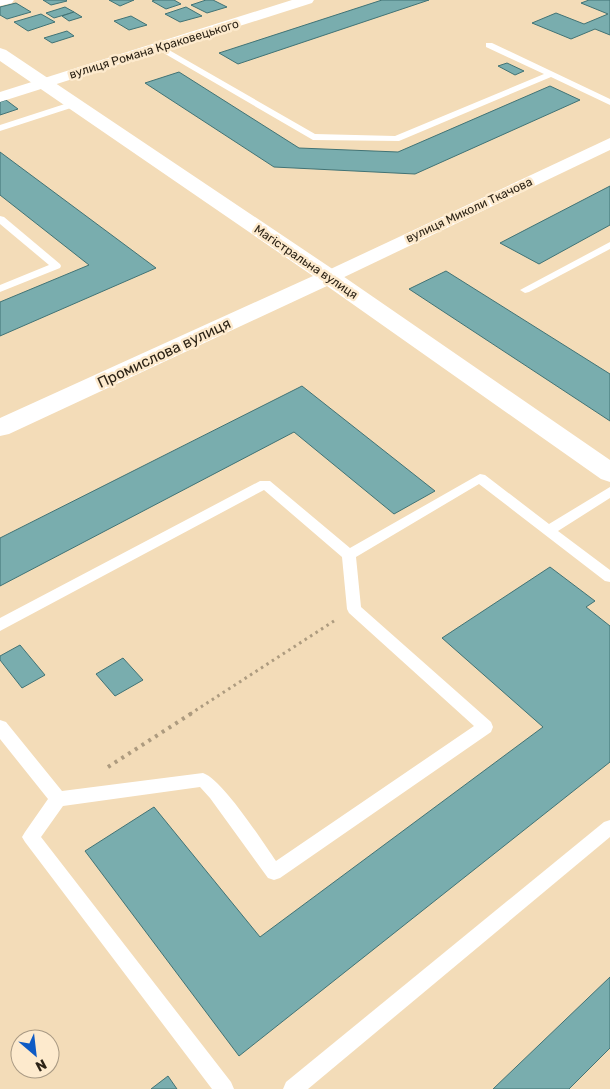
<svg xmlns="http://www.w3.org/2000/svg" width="610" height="1089" font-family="Rubik,sans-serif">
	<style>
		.building { fill: #79adae; stroke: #417375 }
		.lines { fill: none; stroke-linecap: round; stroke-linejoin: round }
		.path-far1 { stroke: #ad9b7f; stroke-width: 3; stroke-dasharray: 2.5 4; stroke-linecap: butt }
		.path { stroke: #ad9b7f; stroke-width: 4; stroke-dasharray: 3 5; stroke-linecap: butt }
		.service { fill: #fff; fill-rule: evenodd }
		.minor { fill: #fff; fill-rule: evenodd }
		.tertiary { fill: #fff; fill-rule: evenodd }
		.labels { text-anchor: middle; stroke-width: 5; stroke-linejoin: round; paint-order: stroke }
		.far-street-label { font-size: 12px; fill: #2c2316; stroke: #fdeacd }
		.street-label { font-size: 15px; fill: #2c2316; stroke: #fdeacd }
	</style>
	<rect width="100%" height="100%" fill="#f3dcb8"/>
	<g class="building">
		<polygon points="43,0 66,0 67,1 51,5"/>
		<polygon points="109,0 134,0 120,6"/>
		<polygon points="155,0 174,0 181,4 166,9 152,1"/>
		<polygon points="206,0 213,0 227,7 207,13 191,5"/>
		<polygon points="382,0 429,0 238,64 219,53"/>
		<polygon points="589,0 610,0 610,35 595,29 571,39 532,23 556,13 584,24 608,14 581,3"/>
		<polygon points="16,3 31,12 7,19 0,15 0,7"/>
		<polygon points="65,7 74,12 54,18 46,13"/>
		<polygon points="186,7 202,16 180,22 165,14"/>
		<polygon points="74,12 82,17 69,21 62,16"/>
		<polygon points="41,14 55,22 28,31 14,22"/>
		<polygon points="131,16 147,25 129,30 114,21"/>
		<polygon points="67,31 74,36 52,43 44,38"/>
		<polygon points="507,63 524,71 515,75 498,66"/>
		<polygon points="179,72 299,148 398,152 550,86 580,100 415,174 274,167 145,83"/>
		<polygon points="6,100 18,109 0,115 0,102"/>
		<polygon points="0,152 156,268 0,336 0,302 89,265 0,195"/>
		<polygon points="610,186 610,225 539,264 500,243"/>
		<polygon points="446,271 610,374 610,421 409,289"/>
		<polygon points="302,386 435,491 394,514 294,432 0,586 0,538"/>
		<polygon points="550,567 595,601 586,607 610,626 610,762 239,1056 85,851 154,807 260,937 543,727 442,638"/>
		<polygon points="20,645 45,675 22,688 0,660 0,656"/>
		<polygon points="123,658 143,680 115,696 96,674"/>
		<polygon points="610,977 610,1048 569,1089 493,1089"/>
		<polygon points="168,1076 177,1089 151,1089"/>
	</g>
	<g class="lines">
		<polyline class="path-far1" points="190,714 334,621"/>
		<polyline class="path" points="108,767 192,713"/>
		<g class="service">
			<polygon points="486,43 492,43 610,99 610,105 551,77 399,141 313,140 155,48 162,46 315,134 395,136 544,74 486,47"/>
			<polygon points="74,101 77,102 77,106 0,131 0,125"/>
			<polygon points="0,216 4,217 60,264 61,266 60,268 0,292 0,285 49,265 0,224"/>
			<polygon points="610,242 610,249 529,292 525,293 520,290"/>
			<path d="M480,474L485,475L549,524L610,487V498L558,531L610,570V582L605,581L479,484L356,557L361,607L491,722L493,727L491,732L280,878L274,880L268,878L210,798L200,787L63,806L41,837L231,1082L234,1089H212L25,842L22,837L25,832L48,799L0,739V720L6,722L62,791L203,773C223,780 262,841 276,861L474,726L349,613L347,609L342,557L264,490L0,631V618L260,481H270L350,548Z"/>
			<polygon points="610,820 610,837 308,1089 283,1089 286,1082 604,822"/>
		</g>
		<g class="minor">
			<polygon points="0,0 14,0 12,3 0,6"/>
			<polygon points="292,0 314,0 312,3 0,102 0,92"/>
			<polygon points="610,138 610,150 336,281 329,283 322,281 319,277 322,273"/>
		</g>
		<polygon class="tertiary" points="0,48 6,50 337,272 610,460 610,482 601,479 327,286 9,434 0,436 0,418 313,276 0,61"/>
	</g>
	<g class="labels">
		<g class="far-street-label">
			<text transform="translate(154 49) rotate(-17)" y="4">вулиця Романа Краковецького</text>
			<text transform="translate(469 210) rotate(-25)" y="4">вулиця Миколи Ткачова</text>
			<text transform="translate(306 262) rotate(34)" y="4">Магістральна вулиця</text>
		</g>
		<g class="street-label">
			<text transform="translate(164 353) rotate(-25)" y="5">Промислова вулиця</text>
		</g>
	</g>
	<g transform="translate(35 1054) rotate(152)"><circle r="24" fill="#fdeacd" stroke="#a99a84"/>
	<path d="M0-4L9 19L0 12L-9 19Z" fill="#0e5bc5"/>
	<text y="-8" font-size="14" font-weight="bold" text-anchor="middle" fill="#2c2316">N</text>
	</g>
</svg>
